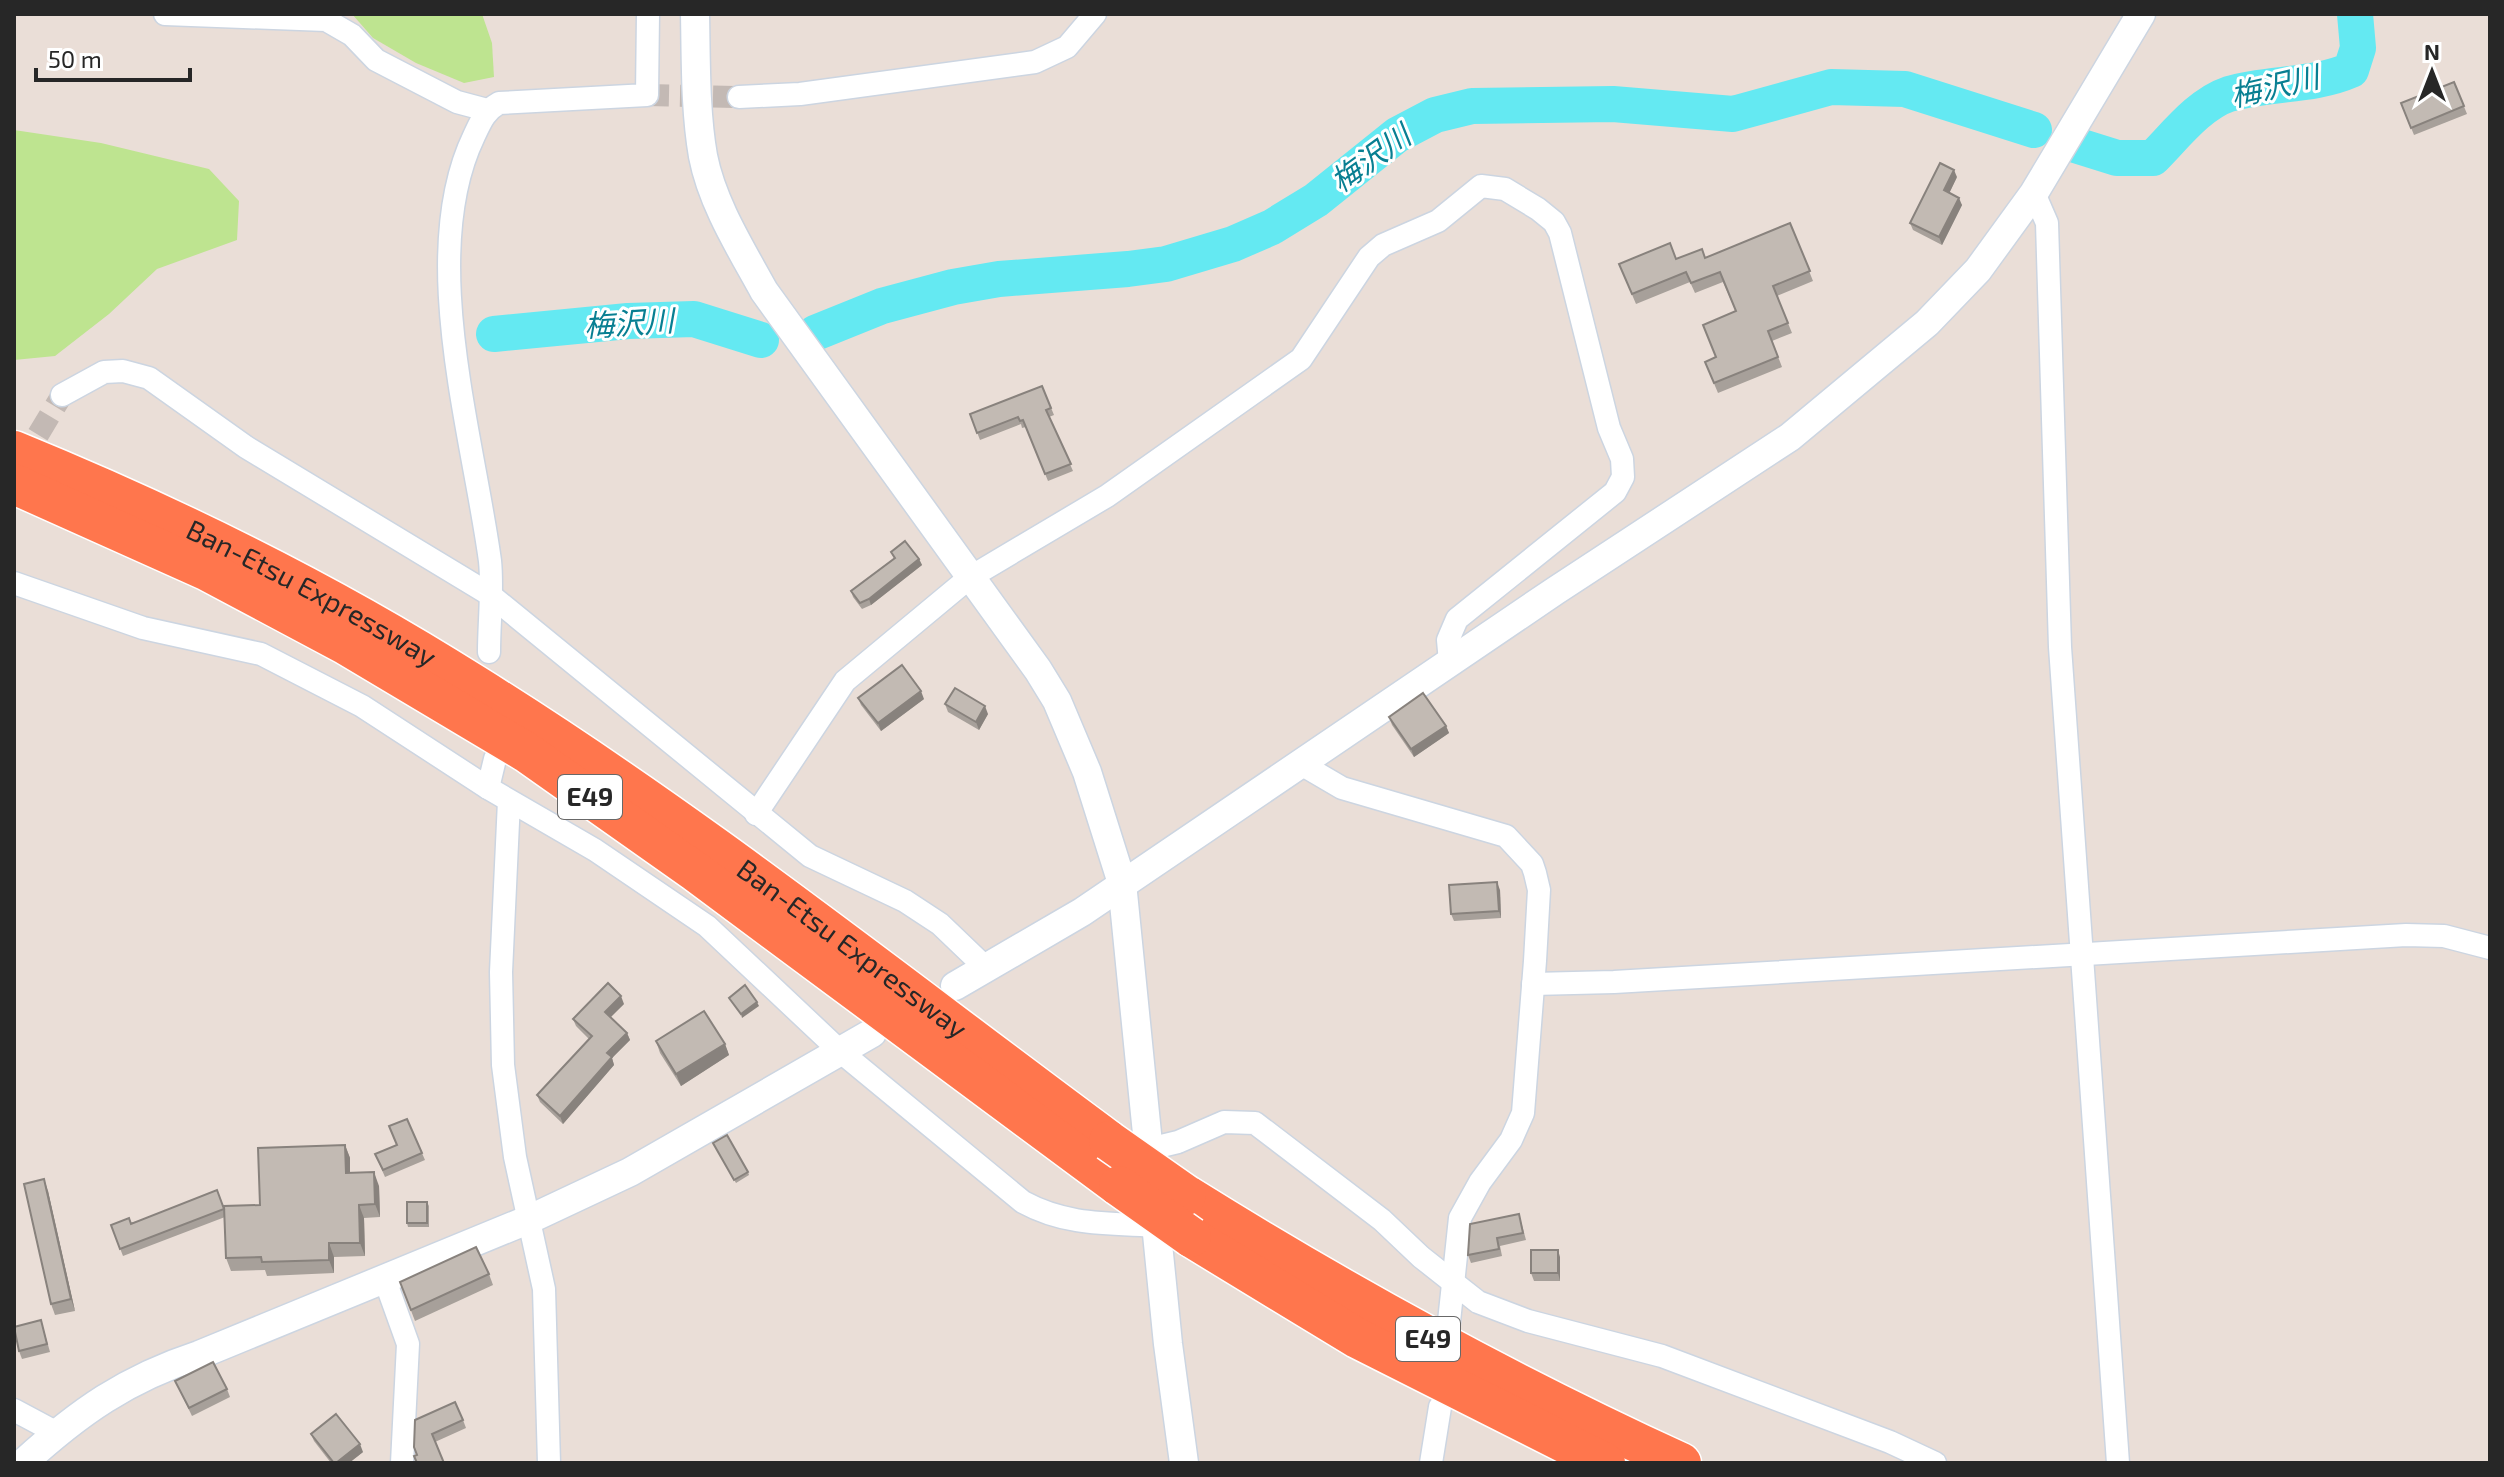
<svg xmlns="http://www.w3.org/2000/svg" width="2504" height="1477" font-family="'Exo 2','Noto Sans JP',sans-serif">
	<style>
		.green { fill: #bee490 }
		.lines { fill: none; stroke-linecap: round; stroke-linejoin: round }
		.river { stroke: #64e9f2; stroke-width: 36 }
		.minor-tunnel { stroke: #c3b9b4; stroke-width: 22; stroke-dasharray: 22 11; stroke-linecap: butt }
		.minor-casing { stroke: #ccd5e1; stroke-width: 25 }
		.tertiary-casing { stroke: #ccd5e1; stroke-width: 31 }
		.motorway-casing { stroke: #fff; stroke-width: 43 }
		.minor { stroke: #fff; stroke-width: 22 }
		.tertiary { stroke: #fff; stroke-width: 28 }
		.motorway { stroke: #ff764d; stroke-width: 40 }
		.motorway-bridge-casing { stroke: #fff; stroke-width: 43; stroke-linecap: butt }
		.motorway-bridge { stroke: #ff764d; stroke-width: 40 }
		.wall { fill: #a7a09a }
		.shaded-wall { fill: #88827d }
		.building { fill: #c2bab3; stroke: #88827d; stroke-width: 2 }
		.labels { text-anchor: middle; stroke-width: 6; stroke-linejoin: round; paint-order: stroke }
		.shield { fill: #fff; stroke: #686868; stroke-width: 2 }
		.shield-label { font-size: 26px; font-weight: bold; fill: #272727 }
		.street-label { font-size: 28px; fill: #272727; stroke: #fff }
		.water-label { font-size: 30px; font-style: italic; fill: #087f92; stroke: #fff }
	</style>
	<rect width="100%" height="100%" fill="#eaded7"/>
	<g class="green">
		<polygon points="352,14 482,14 492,43 494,77 464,83 416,63 373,38"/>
		<polygon points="14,130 101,143 209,169 239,201 237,240 157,269 109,314 55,356 14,360"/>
	</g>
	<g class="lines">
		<g class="river">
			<path d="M2069,143L2117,158H2153C2175,136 2199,104 2229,94C2269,82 2312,87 2351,70L2358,48L2355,14"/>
			<polyline points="815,333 882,306 953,287 999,279 1128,269 1166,264 1233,244 1272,227 1316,200 1397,135 1435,115 1472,106 1613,104 1733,114 1831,87 1905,89 2034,130"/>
			<polyline points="494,334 628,321 694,319 761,340"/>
		</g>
		<g class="minor-tunnel">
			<polyline points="647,95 739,97"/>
			<polyline points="21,463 62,395"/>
		</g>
		<g class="minor-casing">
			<g id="minor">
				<polyline points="165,14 326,20 352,35 376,60 457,102 487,110"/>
				<polyline points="739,97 800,94 1035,62 1067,47 1095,14"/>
				<polyline points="2034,193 2047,223 2060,647 2118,1463"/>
				<polyline points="62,395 104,372 123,371 149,378 246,447 489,594 810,856 905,901 940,924 987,969"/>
				<path d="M14,583L143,628L261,654L362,706L488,788L595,850L707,926L841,1052L1023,1202C1067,1226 1109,1223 1158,1226"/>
				<path d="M489,652C489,622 493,590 490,561C473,435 417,254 474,136C481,121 485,111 499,103L647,95L648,14"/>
				<polyline points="1301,764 1342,788 1506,836 1532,864 1535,873 1539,890 1535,961 1523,1113 1511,1140 1480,1182 1460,1218 1448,1331"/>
				<polyline points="488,788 495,759"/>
				<polyline points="509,801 501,972 503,1065 515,1157 544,1289 549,1463"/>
				<polyline points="756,814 845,681 969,578 1107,496 1301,359 1369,257 1383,245 1438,221 1481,186 1505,189 1538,209 1554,222 1560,233 1609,428 1622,459 1623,477 1615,492 1457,619 1448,640 1450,662"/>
				<polyline points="1533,984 1614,982 2406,935 2444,936 2490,948"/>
				<polyline points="1149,1149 1178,1142 1224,1122 1255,1123 1382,1220 1421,1257 1478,1302 1528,1321 1662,1356 1890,1442 1935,1463"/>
				<polyline points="385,1280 408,1344 402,1463"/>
				<polyline points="14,1410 59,1434"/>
				<polyline points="1431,1463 1440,1407"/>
			</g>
		</g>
		<g class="tertiary-casing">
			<g id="tertiary">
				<path d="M695,14C696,61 695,110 703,156C712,203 741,249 764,291L1038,670L1057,701L1087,772L1122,883L1168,1344L1184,1463"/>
				<polyline points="955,986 1082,912 1555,591 1790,437 1927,323 1978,270 2034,193 2141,14"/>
				<path d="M23,1463C79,1412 126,1379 199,1355L530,1219L630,1172L872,1033"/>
			</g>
		</g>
		<g class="motorway-casing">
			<g id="motorway">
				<path id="s1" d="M14,451C173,516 328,592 473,684C695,822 899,986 1109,1141"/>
				<polyline points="14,484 208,571 345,644 526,752 696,872 1119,1186"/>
				<path d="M1186,1195C1346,1295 1509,1384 1681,1463"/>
				<polyline points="1191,1237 1357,1338 1605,1463"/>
			</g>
		</g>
		<use href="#minor" class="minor"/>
		<use href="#tertiary" class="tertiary"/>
		<use href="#motorway" class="motorway"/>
		<g class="motorway-bridge-casing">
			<g id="motorway-bridge">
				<polyline points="1109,1141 1186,1195"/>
				<polyline points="1119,1186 1191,1237"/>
			</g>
		</g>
		<use href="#motorway-bridge" class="motorway-bridge"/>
	</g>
	<g class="wall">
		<polygon points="2454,82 2467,114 2414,135 2401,103"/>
		<polygon points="1957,177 1949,193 1962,205 1942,245 1913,230 1910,223"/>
		<polygon points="1790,223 1813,281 1777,296 1792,333 1772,341 1782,367 1718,393 1705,362 1716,357 1736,312 1723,282 1695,293 1690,282 1636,304 1619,264 1705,258"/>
		<polygon points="1042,386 1054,415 1049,417 1073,471 1048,481 1026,427 1022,428 1021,424 980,440 970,414"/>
		<polygon points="891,552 919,559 922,565 871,605 862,609 853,597 851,591 894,559"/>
		<polygon points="858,698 924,699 881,731 861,705"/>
		<polygon points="945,704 988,714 979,730 948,712"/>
		<polygon points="1389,717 1446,726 1449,733 1414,757 1392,725"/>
		<polygon points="1500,890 1501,918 1454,921 1451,914"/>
		<polygon points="624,1004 610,1017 627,1033 630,1040 612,1058 614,1065 563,1124 540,1102 537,1095 589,1039 576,1026 573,1019"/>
		<polygon points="656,1041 725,1044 729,1055 681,1086 660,1053"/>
		<polygon points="407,1119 425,1160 385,1177 375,1154 396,1145"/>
		<polygon points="713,1143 748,1172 749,1175 736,1183"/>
		<polygon points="345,1145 350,1158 350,1173 379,1186 380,1217 364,1218 365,1256 334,1257 334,1273 267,1276 265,1270 231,1271 226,1258 225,1217 123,1256 111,1225 260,1205"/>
		<polygon points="48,1191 75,1311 55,1315 51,1304"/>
		<polygon points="427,1202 429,1206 429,1227 408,1227 407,1223"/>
		<polygon points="1519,1214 1526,1240 1500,1246 1502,1256 1471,1263 1468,1255"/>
		<polygon points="1560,1257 1560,1281 1534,1281 1531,1273"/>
		<polygon points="489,1274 493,1285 415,1321 400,1282"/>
		<polygon points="41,1320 50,1352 22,1359 19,1351"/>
		<polygon points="175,1381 227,1389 230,1397 192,1416"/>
		<polygon points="415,1420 463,1420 466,1428 435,1442 444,1463 416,1463 414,1456 417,1455"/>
		<polygon points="311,1434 363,1452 349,1463 331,1463 314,1441"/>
	</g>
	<g class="shaded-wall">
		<polygon points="1954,170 1957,177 1947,198 1944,190"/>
		<polygon points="1959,198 1962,205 1942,245 1939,237"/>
		<polygon points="919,559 922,565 871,605 869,599"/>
		<polygon points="921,691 924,699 881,731 878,723"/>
		<polygon points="985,706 988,714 979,730 976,722"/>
		<polygon points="1446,726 1449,733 1414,757 1411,749"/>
		<polygon points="1497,882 1500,890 1501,918 1499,911"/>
		<polygon points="621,996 624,1004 608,1020 605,1012"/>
		<polygon points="757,1002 759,1006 742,1018 741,1014"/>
		<polygon points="627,1033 630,1040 612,1058 614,1065 563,1124 560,1116 607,1053"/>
		<polygon points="725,1044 729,1055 681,1086 676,1074"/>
		<polygon points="345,1145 350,1158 350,1186 346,1173"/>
		<polygon points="374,1172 379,1186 380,1217 375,1204"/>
		<polygon points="44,1179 48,1191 75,1311 71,1299"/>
		<polygon points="359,1205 364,1218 365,1256 360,1243"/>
		<polygon points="329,1243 334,1257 334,1273 329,1260"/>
		<polygon points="1558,1250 1560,1257 1560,1281 1558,1273"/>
		<polygon points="360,1444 363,1452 349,1463 336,1463"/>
	</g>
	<g class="building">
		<polygon points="2454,82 2464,106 2411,128 2401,103"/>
		<polygon points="1940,163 1954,170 1944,190 1959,198 1939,237 1910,223"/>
		<polygon points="1790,223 1810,271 1773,286 1788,323 1768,331 1778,357 1714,383 1705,362 1716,357 1703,325 1736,311 1720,272 1691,283 1686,272 1632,294 1619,264 1670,243 1676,259 1702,249 1705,258"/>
		<polygon points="1042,386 1051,408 1046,410 1071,464 1045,474 1023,420 1020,421 1018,417 977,433 970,414"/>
		<polygon points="905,541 919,559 869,599 860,603 851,591 895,558 891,552"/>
		<polygon points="902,665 921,691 878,723 858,698"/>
		<polygon points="955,688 985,706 976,722 945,704"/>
		<polygon points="1423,693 1446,726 1411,749 1389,717"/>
		<polygon points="1497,882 1499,911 1451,914 1449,885"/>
		<polygon points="608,983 621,996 605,1012 627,1033 607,1053 612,1057 560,1116 537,1095 592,1036 573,1019"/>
		<polygon points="745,985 757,1002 741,1014 729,998"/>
		<polygon points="704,1011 725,1044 676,1074 656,1041"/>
		<polygon points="407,1119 422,1153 383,1170 375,1154 397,1145 389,1126"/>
		<polygon points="727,1135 748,1172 734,1180 713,1143"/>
		<polygon points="345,1145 346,1173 374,1172 375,1204 359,1205 360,1243 329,1243 329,1260 262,1262 261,1257 226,1258 224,1206 260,1205 258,1148"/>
		<polygon points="44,1179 71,1299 51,1304 24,1184"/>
		<polygon points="217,1190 224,1209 120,1249 111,1225 129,1218 131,1224"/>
		<rect x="407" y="1202" width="20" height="21"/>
		<polygon points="1519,1214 1523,1233 1497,1238 1499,1249 1468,1255 1470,1224"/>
		<polygon points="476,1247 489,1274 411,1310 400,1282"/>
		<rect x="1531" y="1250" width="27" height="23"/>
		<polygon points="41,1320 47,1344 19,1351 14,1327"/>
		<polygon points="213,1362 227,1389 189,1408 175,1381"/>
		<polygon points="455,1402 463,1420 432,1434 444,1463 417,1463 414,1456 417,1455 414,1447 415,1420"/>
		<polygon points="336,1414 360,1444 336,1463 334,1463 311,1434"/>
	</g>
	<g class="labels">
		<g class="shield">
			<rect x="558" y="775" width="64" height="44" rx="6"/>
			<rect x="1396" y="1317" width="64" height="44" rx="6"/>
		</g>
		<g class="shield-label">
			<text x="590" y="806">E49</text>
			<text x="1428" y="1348">E49</text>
		</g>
		<g class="street-label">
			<text dy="10" stroke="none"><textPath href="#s1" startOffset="330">Ban-Etsu Expressway</textPath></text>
			<text dy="10" stroke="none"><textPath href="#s1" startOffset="978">Ban-Etsu Expressway</textPath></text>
		</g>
		<g class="water-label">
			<text transform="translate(2275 87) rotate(-13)" y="10">梅沢川</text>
			<text transform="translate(1371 159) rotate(-36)" y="10">梅沢川</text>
			<text transform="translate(629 324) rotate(-4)" y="10">梅沢川</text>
		</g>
	</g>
	<rect width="2504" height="1477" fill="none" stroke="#272727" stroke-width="32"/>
	<g transform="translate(2432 72)" stroke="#ffffff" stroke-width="6" paint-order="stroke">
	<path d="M0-6L14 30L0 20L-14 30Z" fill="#272727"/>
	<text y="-12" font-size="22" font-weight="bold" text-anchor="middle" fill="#272727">N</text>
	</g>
	<path d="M36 68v12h154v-12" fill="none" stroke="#272727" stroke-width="4"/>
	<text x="48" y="68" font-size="24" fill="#272727" stroke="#ffffff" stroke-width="6" paint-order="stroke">50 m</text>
</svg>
